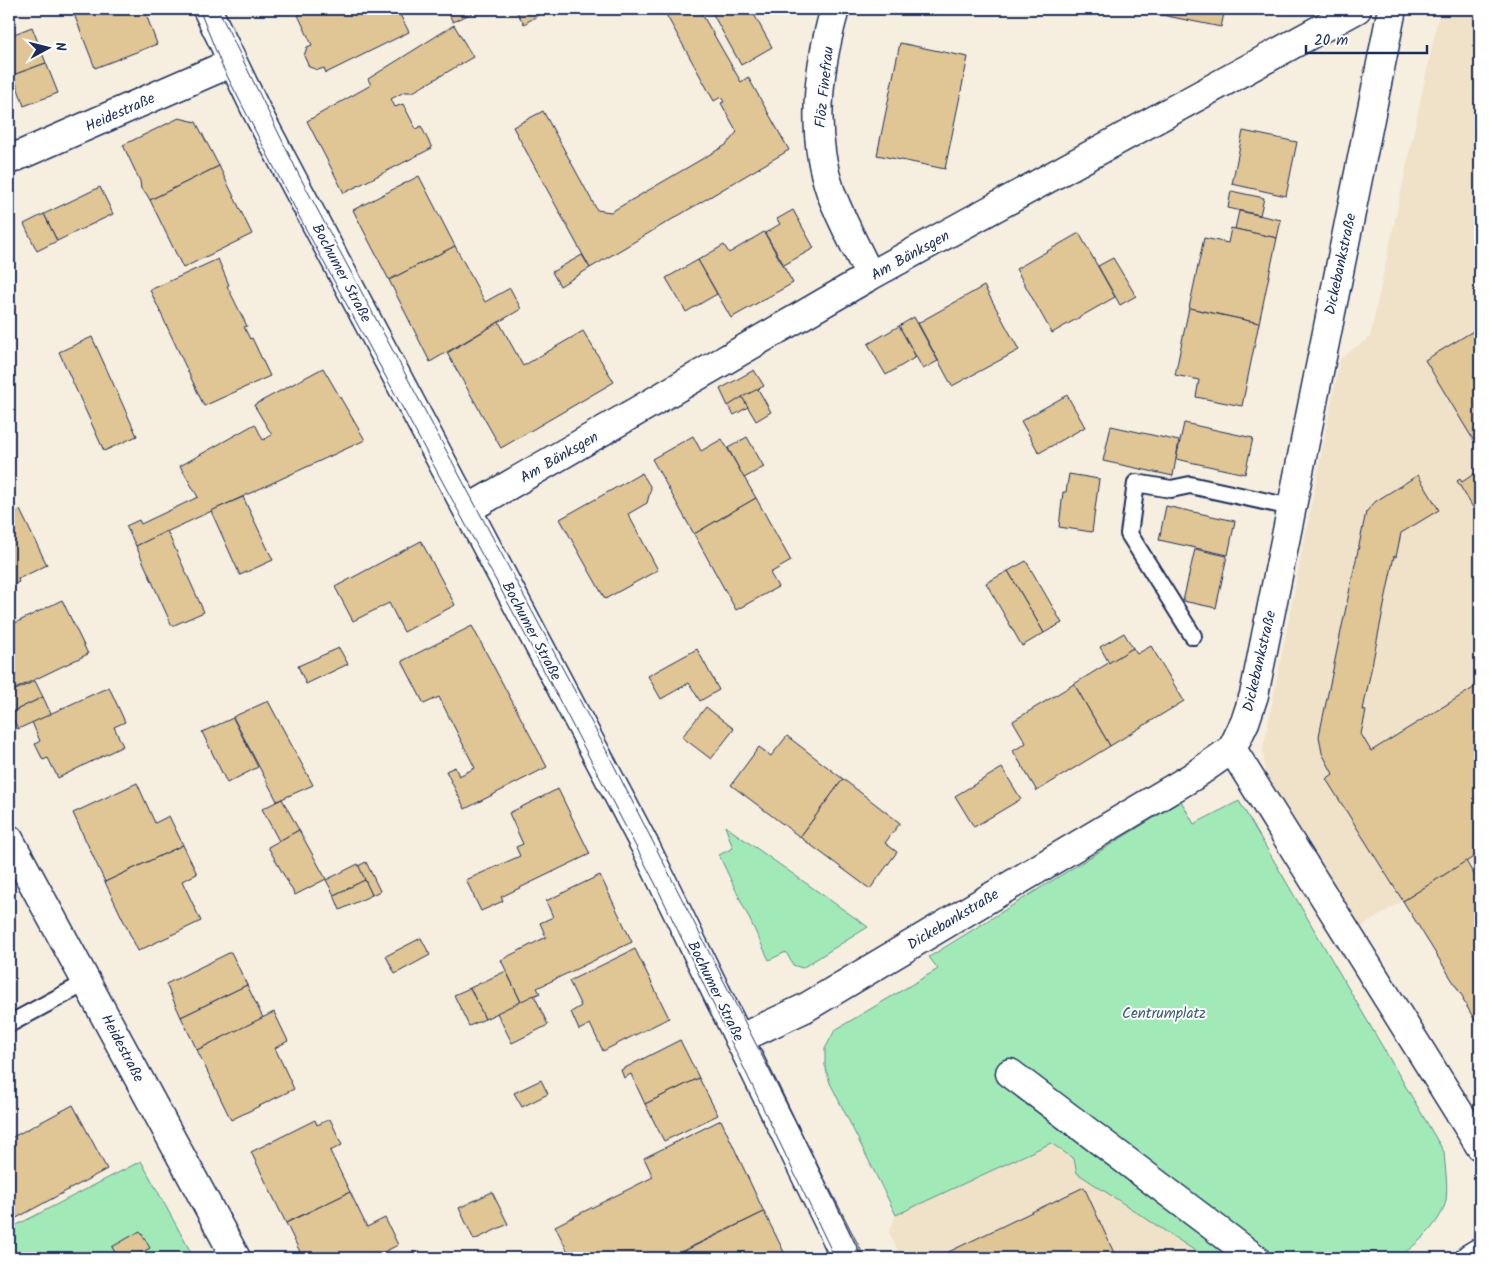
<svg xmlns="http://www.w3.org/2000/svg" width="1489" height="1267" font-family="Kalam,sans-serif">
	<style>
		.built { fill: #efe2c9 }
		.green { fill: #a1eab8; stroke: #5e8c8b }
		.building { fill: #e0c595; stroke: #1b2f5e }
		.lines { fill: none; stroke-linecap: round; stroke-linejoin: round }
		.service-casing { stroke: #1b2f5e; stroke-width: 20 }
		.minor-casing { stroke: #1b2f5e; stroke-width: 31 }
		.secondary-casing { stroke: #1b2f5e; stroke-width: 31 }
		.service { stroke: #fff; stroke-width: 16 }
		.minor { stroke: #fff; stroke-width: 28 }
		.secondary { stroke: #fff; stroke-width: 28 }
		.tram { stroke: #1b2f5e; stroke-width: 1 }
		.labels { text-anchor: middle; stroke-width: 4; stroke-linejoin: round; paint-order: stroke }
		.street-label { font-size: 15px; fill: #1b2f5e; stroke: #fff }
		.park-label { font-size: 15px; fill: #3c5e74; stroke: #fff }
	</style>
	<rect width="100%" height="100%" fill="#f6eedf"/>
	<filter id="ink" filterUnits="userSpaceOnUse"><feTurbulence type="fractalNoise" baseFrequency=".02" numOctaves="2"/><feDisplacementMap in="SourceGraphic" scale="10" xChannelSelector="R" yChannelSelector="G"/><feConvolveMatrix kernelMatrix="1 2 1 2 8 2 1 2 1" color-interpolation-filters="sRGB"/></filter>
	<g filter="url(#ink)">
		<g class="built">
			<polygon points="1440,9 1480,9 1480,870 1466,861 1356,930 1265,772 1263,749 1340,359 1370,337"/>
			<polygon points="1051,1143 1188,1246 1206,1258 901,1258 889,1232 896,1215"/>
		</g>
		<g class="green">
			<path d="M1181,801L1194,824L1239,801L1444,1152C1445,1167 1448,1185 1446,1200C1442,1223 1415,1247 1396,1258H1206L1077,1173L1074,1159L1051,1143L896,1215L830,1083L825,1066V1049L835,1030L938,969L929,957Z"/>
			<polygon points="725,826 868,927 802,968 793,965 786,952 769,960 719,855 733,848"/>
			<polygon points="141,1161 194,1258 9,1258 9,1229"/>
		</g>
		<g class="building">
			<polygon points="72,9 144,9 157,44 95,68"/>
			<polygon points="307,9 397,9 409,32 326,73 324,68 318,70 309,67 304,56 307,47 312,45 298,15 308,11"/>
			<polygon points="446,9 470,9 472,13 453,22"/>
			<polygon points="515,9 548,9 524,24"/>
			<polygon points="663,9 699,9 741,82 748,77 789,150 590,268 513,127 543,111 597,210 611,212 726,145 737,132 721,103 724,102 721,97 714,101"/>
			<polygon points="710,9 751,9 772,47 741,65"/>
			<polygon points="1153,9 1225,9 1221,27 1152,13"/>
			<polygon points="454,25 473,57 413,92 404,92 391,99 395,107 403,104 416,129 421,126 432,148 344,193 307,121 371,85 368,79"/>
			<polygon points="32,27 46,63 13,75 9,64 9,36"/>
			<polygon points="900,43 968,57 945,169 877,155"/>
			<polygon points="46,63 58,93 24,106 13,75"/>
			<polygon points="179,118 196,122 219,166 150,200 146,193 141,189 140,181 123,145"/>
			<polygon points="1243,131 1297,142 1286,196 1232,184"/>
			<polygon points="219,166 252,234 183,268 150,200"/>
			<polygon points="419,176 455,246 389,280 353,210"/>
			<polygon points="100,187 113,214 57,241 44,214"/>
			<polygon points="1231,191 1264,198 1260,215 1228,208"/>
			<polygon points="793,210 814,248 784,265 765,233 780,224 777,219"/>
			<polygon points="1239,211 1281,220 1277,238 1235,229"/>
			<polygon points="44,214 57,241 37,251 24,224"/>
			<polygon points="1231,228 1277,238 1259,323 1189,308 1204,238 1228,243"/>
			<polygon points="764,232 793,283 731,318 698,260 724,245 729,253"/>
			<polygon points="1079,233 1115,297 1052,333 1016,269"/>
			<polygon points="455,246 485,302 510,288 521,309 430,362 389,280"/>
			<polygon points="582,255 590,268 560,286 552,272"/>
			<polygon points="1113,258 1136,296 1120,305 1098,266"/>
			<polygon points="218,259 229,285 227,286 247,326 244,327 250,339 252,338 270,376 204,406 150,290"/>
			<polygon points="698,260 717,294 686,312 666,278"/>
			<polygon points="984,286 1019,350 952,386 918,323"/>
			<polygon points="1189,308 1259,323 1242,406 1196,397 1199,380 1175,375"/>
			<polygon points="914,317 938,361 923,369 899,326"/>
			<polygon points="499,322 523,366 583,331 614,382 501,448 447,353"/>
			<polygon points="899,326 916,357 886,375 868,344"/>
			<polygon points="1480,327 1480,451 1425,360"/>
			<polygon points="92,337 137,436 104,451 59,352"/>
			<polygon points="323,368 365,440 136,546 126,526 139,520 141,524 198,497 180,466 255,424 263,440 272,435 254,405"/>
			<polygon points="754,370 764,386 728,406 720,389"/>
			<polygon points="758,389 771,412 756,421 742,397"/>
			<polygon points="1067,395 1085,427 1039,453 1021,421"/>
			<polygon points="742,397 748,407 734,415 728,406"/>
			<polygon points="1184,423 1253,438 1245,474 1176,459"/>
			<polygon points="1111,426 1179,441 1173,476 1103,461"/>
			<polygon points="693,436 701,451 722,439 756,498 694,534 652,459"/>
			<polygon points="747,437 764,467 744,478 728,448"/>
			<polygon points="1480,470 1480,519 1457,481 1460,479 1462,482"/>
			<polygon points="642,473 651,488 647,503 628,514 658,570 605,599 560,519"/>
			<polygon points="1069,474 1099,479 1092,532 1059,527 1063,492 1066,492"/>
			<polygon points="1418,475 1439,510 1401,533 1396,557 1394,556 1363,710 1366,711 1361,734 1371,751 1480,684 1480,853 1403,901 1326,779 1333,774 1322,753 1319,736 1366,512 1376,501"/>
			<polygon points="243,497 273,560 240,575 211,511"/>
			<polygon points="756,498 791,561 770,573 778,587 736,610 694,534"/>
			<polygon points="1166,506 1235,521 1228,555 1159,540"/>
			<polygon points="20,510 47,565 18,579 19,582 9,587 9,516"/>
			<polygon points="167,531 204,612 172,626 136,546"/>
			<polygon points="421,541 455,605 404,632 389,603 353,621 335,587"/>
			<polygon points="1195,549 1227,556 1216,608 1183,601"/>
			<polygon points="1026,561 1062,623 1044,633 1008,571"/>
			<polygon points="1008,571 1044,633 1022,646 986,583"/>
			<polygon points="62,600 88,654 13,690 9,681 9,626"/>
			<polygon points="472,626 547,767 465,809 446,771 455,767 459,776 475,768 439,697 424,704 402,661"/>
			<polygon points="1124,633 1133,648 1109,663 1100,647"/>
			<polygon points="1151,646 1184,701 1110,746 1074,684 1133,648 1137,654"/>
			<polygon points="339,648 348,664 306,684 298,666"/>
			<polygon points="697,649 719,690 700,701 689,683 661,699 648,676"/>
			<polygon points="35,681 43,697 10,713 9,693"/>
			<polygon points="1074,684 1110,746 1037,791 1013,751 1026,743 1013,721"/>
			<polygon points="109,687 125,722 114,727 123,746 58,778 48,758 43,760 35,744 40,741 32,722"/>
			<polygon points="43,697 51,714 18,729 10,713"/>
			<polygon points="268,701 313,785 277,801 233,717"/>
			<polygon points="706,707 734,729 711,759 682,737"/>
			<polygon points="233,718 258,767 227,783 202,732"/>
			<polygon points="787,736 843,779 800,837 731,785 759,747 771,756"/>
			<polygon points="1002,768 1021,799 974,827 955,796"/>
			<polygon points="843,779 900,823 885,843 897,852 870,889 800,837"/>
			<polygon points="137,783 155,823 169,816 183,845 105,882 73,813"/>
			<polygon points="558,789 590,854 501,897 503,901 481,911 466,880 520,856 516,847 523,844 509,813"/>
			<polygon points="282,799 299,830 279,841 262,809"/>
			<polygon points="299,830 326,879 295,895 268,847"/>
			<polygon points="183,845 197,874 182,881 201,921 138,951 105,882"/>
			<polygon points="1466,861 1480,885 1480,1029 1463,1000 1464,999 1403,901"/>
			<polygon points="366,862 380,891 372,895 358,866"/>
			<polygon points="358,864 365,880 334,895 326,880"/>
			<polygon points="600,875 632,942 537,988 540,993 521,1002 501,960 546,937 540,923 553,917 546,901"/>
			<polygon points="365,880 372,895 340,910 334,895"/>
			<polygon points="421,938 430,955 395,974 386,956"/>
			<polygon points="635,949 669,1018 603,1051 590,1024 579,1030 571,1012 581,1006 569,981"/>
			<polygon points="231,952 247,985 181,1017 166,984"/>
			<polygon points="506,971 521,1002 485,1019 470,988"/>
			<polygon points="247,985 263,1018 197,1050 181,1017"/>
			<polygon points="470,988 485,1019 469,1026 454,995"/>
			<polygon points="534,995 548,1025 512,1043 497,1013"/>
			<polygon points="274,1012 288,1041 275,1048 294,1089 231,1120 197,1050"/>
			<polygon points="680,1040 699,1078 645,1104 631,1074 624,1078 621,1070"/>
			<polygon points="699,1078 718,1115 664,1141 645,1104"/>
			<polygon points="541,1080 548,1094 522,1107 514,1093"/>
			<polygon points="73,1105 107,1169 9,1222 9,1139"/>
			<polygon points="330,1119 342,1145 330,1151 350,1192 286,1223 251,1152 315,1120 317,1125"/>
			<polygon points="721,1120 764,1212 668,1258 571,1258 555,1226 653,1177 644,1158"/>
			<polygon points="1084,1187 1114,1253 1102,1258 936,1258"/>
			<polygon points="350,1192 367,1227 385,1218 398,1245 380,1254 382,1258 303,1258 286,1223"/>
			<polygon points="492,1192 508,1224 474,1240 459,1208"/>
			<polygon points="764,1212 787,1258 673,1258 672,1257"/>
			<polygon points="140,1231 150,1248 132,1258 118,1258 112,1247"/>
		</g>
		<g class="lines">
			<g class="service-casing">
				<g id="service">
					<polyline points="1193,636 1129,534 1136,483 1171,489 1190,485 1291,507"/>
					<polyline points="9,1024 87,982"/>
				</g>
			</g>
			<g class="minor-casing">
				<g id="minor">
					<path d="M835,9C818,68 810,134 831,193C842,222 857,249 870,276"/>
					<polyline points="9,160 231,63"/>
					<polyline points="468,509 870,276 1357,9"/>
					<polyline points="1232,749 1480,1146"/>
					<polyline points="9,839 236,1258"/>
					<polyline points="739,1039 805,1008 1192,777 1232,749 1245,722 1254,695 1392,9"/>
					<polyline points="1010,1073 1255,1258"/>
					<polyline points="1470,1258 1480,1252"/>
				</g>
			</g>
			<g class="secondary-casing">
				<polyline id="secondary" points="207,9 257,112 645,846 846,1258"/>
			</g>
			<use href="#service" class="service"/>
			<use href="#minor" class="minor"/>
			<use href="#secondary" class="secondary"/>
			<g class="tram">
				<polyline points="199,9 222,66 301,220 520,625 655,883 835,1258"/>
				<polyline points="218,9 299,175 602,742 865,1258"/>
			</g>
		</g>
	</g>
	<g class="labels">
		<g class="street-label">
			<text transform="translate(824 87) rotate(-84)" y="5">Flöz Finefrau</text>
			<text transform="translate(120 112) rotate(-24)" y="5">Heidestraße</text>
			<text transform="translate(910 255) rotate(-29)" y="5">Am Bänksgen</text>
			<text transform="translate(1340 264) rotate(-78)" y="5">Dickebankstraße</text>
			<text transform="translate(342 273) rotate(62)" y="5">Bochumer Straße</text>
			<text transform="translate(559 457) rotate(-30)" y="5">Am Bänksgen</text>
			<text transform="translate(532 631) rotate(62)" y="5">Bochumer Straße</text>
			<text transform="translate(1259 661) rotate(-77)" y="5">Dickebankstraße</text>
			<text transform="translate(953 919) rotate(-31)" y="5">Dickebankstraße</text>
			<text transform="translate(716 991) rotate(64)" y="5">Bochumer Straße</text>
			<text transform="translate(123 1048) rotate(62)" y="5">Heidestraße</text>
		</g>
		<g class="park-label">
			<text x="1164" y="1018">Centrumplatz</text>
		</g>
	</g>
	<rect width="1489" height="1267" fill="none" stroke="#fff" stroke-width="30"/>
	<rect x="15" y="15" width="1459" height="1237" fill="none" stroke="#1b2f5e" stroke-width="2" filter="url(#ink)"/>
	<g transform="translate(48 48) rotate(83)" stroke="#ffffff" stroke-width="4" paint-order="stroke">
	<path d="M0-4L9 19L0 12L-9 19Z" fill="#1b2f5e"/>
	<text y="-8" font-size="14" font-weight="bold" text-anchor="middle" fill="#1b2f5e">N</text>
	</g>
	<path d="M1306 45v8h121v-8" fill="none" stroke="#1b2f5e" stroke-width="2.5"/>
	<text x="1314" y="45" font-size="15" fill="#1b2f5e" stroke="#ffffff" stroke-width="4" paint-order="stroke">20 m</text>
</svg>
